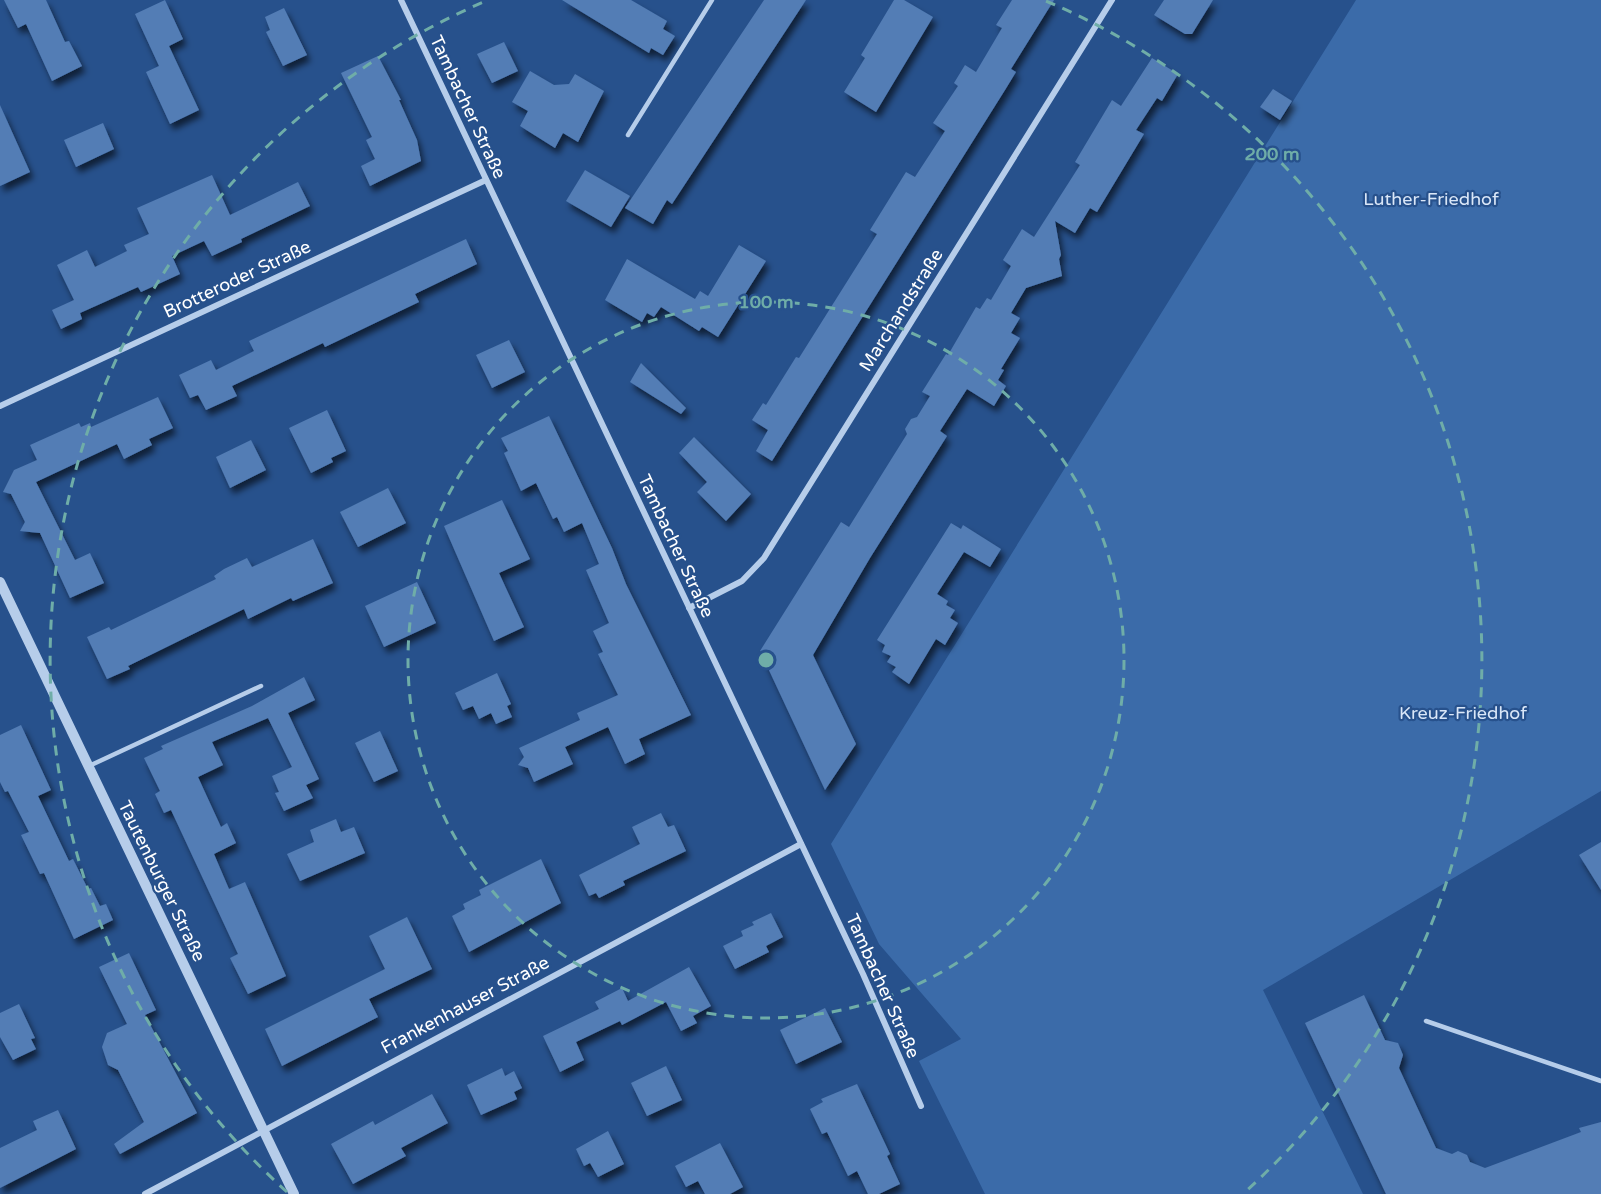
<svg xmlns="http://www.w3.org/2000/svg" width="1601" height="1194" font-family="'Varela Round',sans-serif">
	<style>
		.green { fill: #3b6ba9 }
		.building { fill: #537db5; filter: url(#shadow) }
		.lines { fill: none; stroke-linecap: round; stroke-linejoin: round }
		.service { stroke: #b6cdea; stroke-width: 4.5 }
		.minor { stroke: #b6cdea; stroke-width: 6 }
		.tertiary { stroke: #b6cdea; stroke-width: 10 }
		.ring { fill: none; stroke: #6fada8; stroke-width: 3; stroke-dasharray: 10 8 }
		.labels { text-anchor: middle; stroke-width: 4.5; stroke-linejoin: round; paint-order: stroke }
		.street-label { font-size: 18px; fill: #fff; stroke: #27518c }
		.park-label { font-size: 18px; fill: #dae7f8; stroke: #27518c }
		.centre { fill: #6fada8; stroke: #27518c; stroke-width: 3 }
		.ring-label { font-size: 18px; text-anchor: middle; font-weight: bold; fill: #6fada8; stroke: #27518c; stroke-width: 4.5; stroke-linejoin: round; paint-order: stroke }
	</style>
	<defs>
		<filter id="shadow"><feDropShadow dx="3.5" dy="6" stdDeviation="3" flood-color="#0009"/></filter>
	</defs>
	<rect width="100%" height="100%" fill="#27518c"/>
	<polygon class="green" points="1356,0 1601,0 1601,791 1263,990 1363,1194 985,1194 919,1061 961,1039 879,944 831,844"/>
	<g class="building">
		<polygon points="4,0 46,0 65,42 69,41 82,66 52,81 26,24 18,28"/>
		<polygon points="165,0 183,39 169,46 199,110 170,124 146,72 159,66 135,14"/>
		<polygon points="562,0 631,0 667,21 663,29 675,36 663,55 651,48 649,53"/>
		<polygon points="764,0 806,0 672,204 667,200 653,224 625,208"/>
		<polygon points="894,0 904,0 933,17 876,112 844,92 865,58 861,55"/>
		<polygon points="1012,0 1054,0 1011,69 1016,72 1005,90 772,461 756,451 768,430 752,420 763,403 766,405 796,357 799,358 877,234 870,230 906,172 915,177 945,131 933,123 958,86 954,83 965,65 976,72 1002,28 996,25"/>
		<polygon points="1164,0 1213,0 1192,34 1185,34 1154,15"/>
		<polygon points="284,8 307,55 283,66 266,32 270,30 265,17"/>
		<polygon points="504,42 518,71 492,83 477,54"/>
		<polygon points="378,56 401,100 399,100 417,140 421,161 370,186 361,166 375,159 366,140 372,137 341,73"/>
		<polygon points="1152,58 1178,74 1162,101 1157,98 1136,130 1144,134 1097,212 1090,208 1075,233 1055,221 1061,255 1059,259 1062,276 1026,288 1011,313 1020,318 1011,333 1020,338 1001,369 1004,370 998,380 1006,386 994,406 967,389 940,431 947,436 870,558 813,655 856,744 825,790 760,651 841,522 849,527 907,434 905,429 911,419 917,417 930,396 922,392 946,354 948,355 976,307 980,309 987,298 991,300 1011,266 1003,260 1022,229 1034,237 1080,165 1075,162 1112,100 1121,106"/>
		<polygon points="530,71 554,85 569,84 575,74 604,91 578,142 563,133 555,148 520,126 528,111 512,102"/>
		<polygon points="1273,89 1292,101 1280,120 1260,107"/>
		<polygon points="0,105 30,172 0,186"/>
		<polygon points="103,123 114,149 76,167 64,140"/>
		<polygon points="585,170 630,196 611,227 566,201"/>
		<polygon points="212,175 230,215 298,182 310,206 241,239 242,242 212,256 204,241 172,256 180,274 141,292 138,287 80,313 82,319 61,329 52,310 74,300 57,265 87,250 95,267 127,251 124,245 149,234 137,208"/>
		<polygon points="466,239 477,264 415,294 419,302 325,347 323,343 232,386 237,396 206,410 198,395 190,398 179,375 211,360 216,370 254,351 249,341"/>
		<polygon points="739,245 766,261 718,337 702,327 699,331 661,307 654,317 647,313 642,322 605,300 627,259 695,299 700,291 708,296"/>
		<polygon points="509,340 525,372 492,388 476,355"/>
		<polygon points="641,363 686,408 681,414 630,382"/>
		<polygon points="158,397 173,428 149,439 152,445 124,459 117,444 36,482 75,560 90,553 104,583 70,598 40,533 20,531 25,522 11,494 3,492 14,470 37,460 30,445 79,423 81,427 90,423 91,427"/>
		<polygon points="327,410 346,451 331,458 333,462 311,473 289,428"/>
		<polygon points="549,416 612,548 626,584 691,715 639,739 645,754 625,764 608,727 565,747 573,764 534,782 528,768 518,765 524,757 519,748 580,720 577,713 618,695 598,654 603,652 593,631 609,623 586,570 599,564 582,523 564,532 557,517 553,519 536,483 521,491 504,453 508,451 501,438"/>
		<polygon points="694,437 751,494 726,521 697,492 707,482 679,453"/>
		<polygon points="251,440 266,470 230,488 216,457"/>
		<polygon points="388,488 406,523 358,547 340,512"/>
		<polygon points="502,500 530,559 499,573 524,627 494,641 444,526"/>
		<polygon points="951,523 961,529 963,525 1001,549 990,567 964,552 937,594 948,601 946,605 955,610 950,618 958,623 945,645 936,639 909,684 892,672 896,667 887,662 891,656 882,652 885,645 877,640"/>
		<polygon points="313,539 333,583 293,601 291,598 248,619 244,609 128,666 130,669 107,679 87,637 109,627 111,630 169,602 216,579 214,576 224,569 247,558 252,567"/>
		<polygon points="417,582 436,623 384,647 365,606"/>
		<polygon points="497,673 511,704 507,706 512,717 496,724 491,713 479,719 473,706 463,710 455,693"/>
		<polygon points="304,677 315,700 288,713 319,779 306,785 313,798 284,811 275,793 279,792 272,776 292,767 268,718 212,742 223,765 198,777 221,827 227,823 236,843 214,854 229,889 245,882 286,976 248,994 230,958 238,954 171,810 164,813 155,794 160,791 144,758 163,749 161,746 252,706"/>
		<polygon points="21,725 51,790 38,796 69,861 73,859 88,889 91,888 100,906 106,904 113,920 74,939 44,873 40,874 21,835 29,832 8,791 5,792 0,782 0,735"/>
		<polygon points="380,731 398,771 374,782 355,743"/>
		<polygon points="661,813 668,827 674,825 686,851 623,881 625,885 599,898 596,893 589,896 579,875 640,844 632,827"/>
		<polygon points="336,819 341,832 354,827 365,853 300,881 287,854 314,842 310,830"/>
		<polygon points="1601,842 1601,890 1579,855"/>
		<polygon points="541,859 561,903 469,952 452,916 465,909 463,904 481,895 479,890"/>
		<polygon points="771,913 783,937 766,946 769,952 735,969 723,946 743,936 741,931 754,925 752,922"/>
		<polygon points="407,917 432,969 369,999 378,1017 282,1066 265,1029 385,969 369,936"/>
		<polygon points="129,953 156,1010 145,1015 197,1113 120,1154 114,1144 144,1122 118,1070 108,1065 102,1047 107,1033 127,1024 99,967"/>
		<polygon points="689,967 711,1006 693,1016 697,1023 681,1031 666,1002 622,1025 620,1021 576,1042 584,1060 560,1072 543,1036 599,1009 595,1002 622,988 628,1001"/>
		<polygon points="1364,995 1385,1040 1398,1043 1403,1055 1399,1068 1436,1148 1452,1154 1458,1151 1467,1155 1470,1162 1485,1168 1581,1132 1579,1128 1601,1122 1601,1194 1386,1194 1305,1023"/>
		<polygon points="19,1004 35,1038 31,1039 36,1049 13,1060 0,1037 0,1013"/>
		<polygon points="825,1008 842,1042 796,1064 780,1030"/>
		<polygon points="666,1066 682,1100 647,1116 631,1083"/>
		<polygon points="502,1068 505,1076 514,1071 522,1088 514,1092 517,1099 481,1115 467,1085"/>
		<polygon points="857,1084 890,1154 887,1156 900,1184 879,1194 868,1194 857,1171 848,1176 827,1132 822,1134 810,1109 823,1102 821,1099"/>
		<polygon points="432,1094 448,1123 401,1148 406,1156 353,1184 331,1144 373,1121 375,1125"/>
		<polygon points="58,1110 76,1149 0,1188 0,1148 37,1130 33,1121"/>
		<polygon points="608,1131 624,1164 598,1177 590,1163 584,1166 576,1149"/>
		<polygon points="720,1143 743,1187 730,1194 705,1194 698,1181 686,1187 675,1166"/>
	</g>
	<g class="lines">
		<g class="service">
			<polyline points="628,135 712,0"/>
			<polyline points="89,766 261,686"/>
			<polyline points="1426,1021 1601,1081"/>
		</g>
		<g class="minor">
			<polyline points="401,0 863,974 921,1106"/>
			<polyline points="0,406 486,180"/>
			<polyline points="689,608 742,581 764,558 1112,0"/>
			<polyline points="145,1194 801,844"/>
		</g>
		<polyline class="tertiary" points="0,582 294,1194"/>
	</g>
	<g class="ring">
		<circle cx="766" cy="660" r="358"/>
		<path d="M287 1192A716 716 0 0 1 486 1M1046 1A716 716 0 0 1 1245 1192"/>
	</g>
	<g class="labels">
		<g class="street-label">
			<text transform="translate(468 107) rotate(65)" y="6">Tambacher Straße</text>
			<text transform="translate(237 279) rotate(-25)" y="6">Brotteroder Straße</text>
			<text transform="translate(901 310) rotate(-58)" y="6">Marchandstraße</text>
			<text transform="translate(676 546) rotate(65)" y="6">Tambacher Straße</text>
			<text transform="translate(162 881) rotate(64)" y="6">Tautenburger Straße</text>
			<text transform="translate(883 986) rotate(66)" y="6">Tambacher Straße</text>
			<text transform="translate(465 1005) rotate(-28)" y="6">Frankenhauser Straße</text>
		</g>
		<g class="park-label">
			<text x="1431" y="205">Luther-Friedhof</text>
			<text x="1463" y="719">Kreuz-Friedhof</text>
		</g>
	</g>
	<circle cx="766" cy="660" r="9" class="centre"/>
	<g class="ring-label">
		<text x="1272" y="160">200 m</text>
		<text x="766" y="308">100 m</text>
	</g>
</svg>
